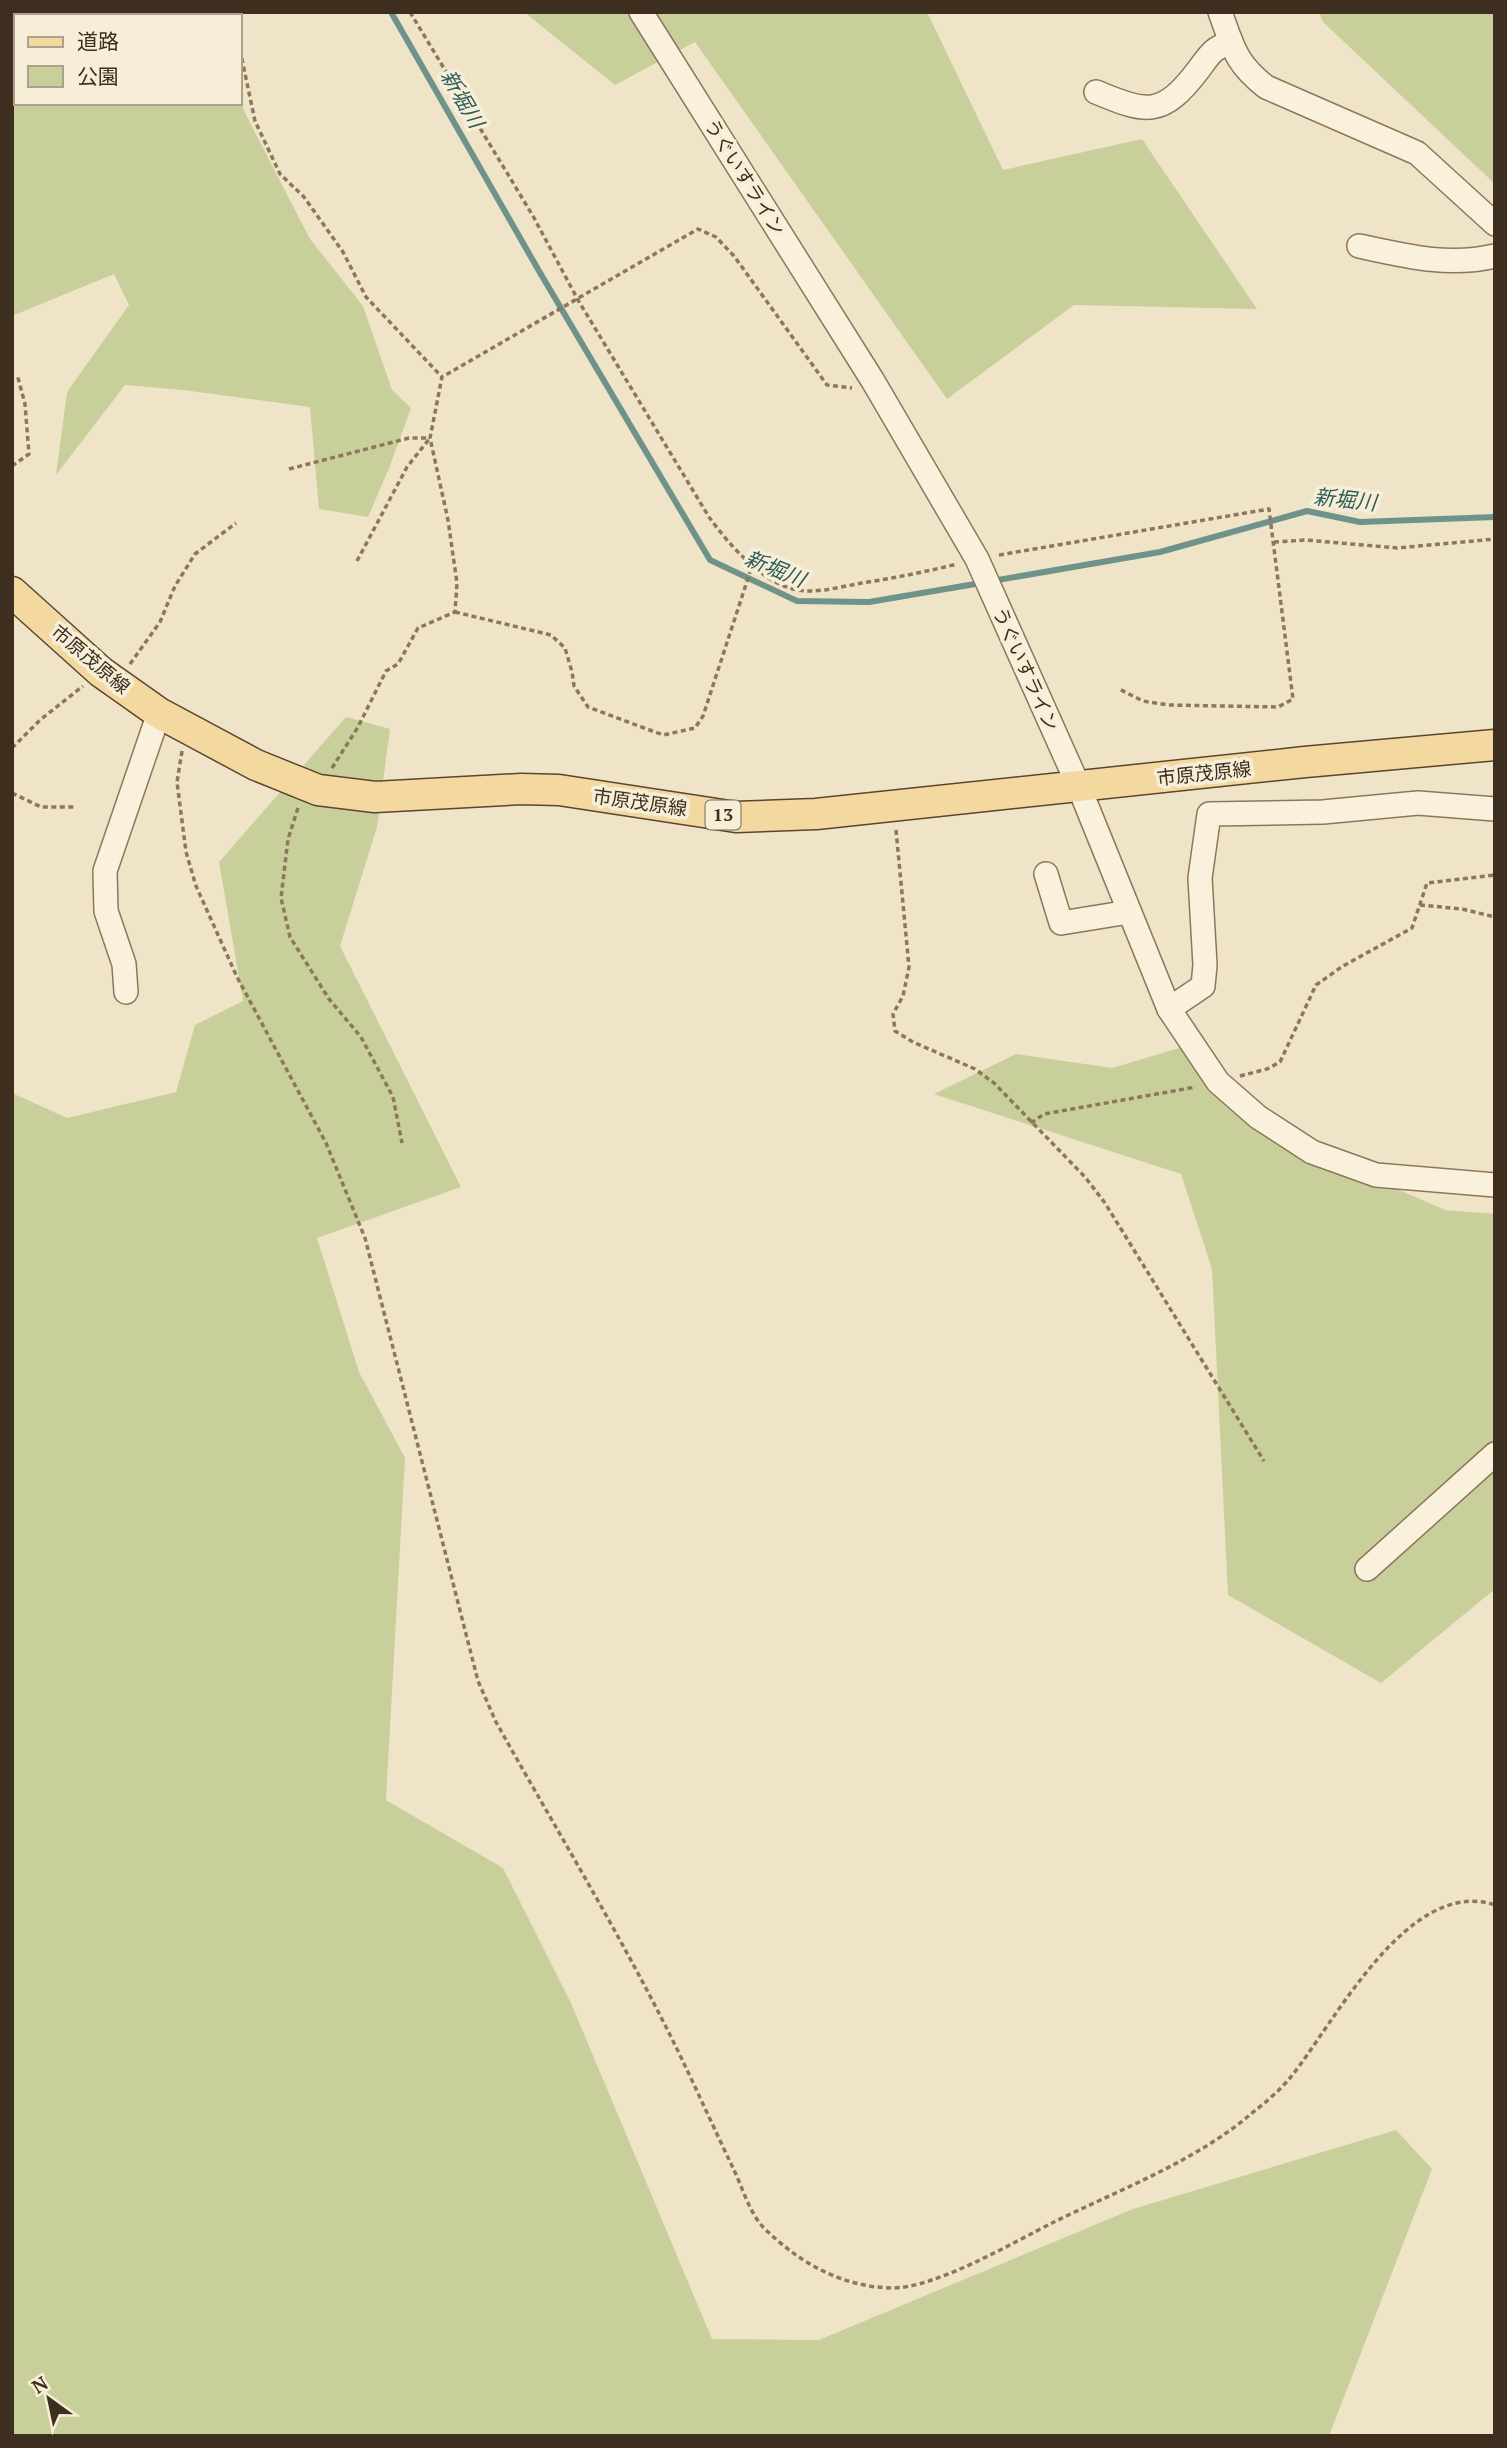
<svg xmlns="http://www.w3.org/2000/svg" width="1507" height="2448" font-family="'PT Serif','Noto Sans JP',serif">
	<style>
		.green { fill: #c9cf9b }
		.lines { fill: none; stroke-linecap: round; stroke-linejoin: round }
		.stream { stroke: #6f938a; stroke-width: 6 }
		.minor-casing { stroke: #8d765c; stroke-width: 26 }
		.major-casing { stroke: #5b4430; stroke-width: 33 }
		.path { stroke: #8d765c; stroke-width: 3.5; stroke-dasharray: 5 3.5; stroke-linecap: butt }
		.minor { stroke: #faf1dc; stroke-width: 23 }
		.major { stroke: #f3d9a0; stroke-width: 30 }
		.labels { text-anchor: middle; stroke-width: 7; stroke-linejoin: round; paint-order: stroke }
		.shield { fill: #f7eed8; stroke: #756857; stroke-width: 2 }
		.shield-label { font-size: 18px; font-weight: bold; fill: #3d2e20 }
		.street-label { font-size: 19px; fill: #3d2e20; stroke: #f7eed8 }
		.water-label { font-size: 21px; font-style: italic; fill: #2f5d5a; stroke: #f7eed8 }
	</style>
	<rect width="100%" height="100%" fill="#f0e4c8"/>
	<g class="green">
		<polygon points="12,12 205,12 207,16 16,16 16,103 240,103 240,98 245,113 310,239 363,306 392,390 411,408 390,466 368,517 319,509 310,407 183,390 125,385 56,475 67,392 129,305 114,274 12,316"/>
		<polygon points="524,12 927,12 1003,170 1142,139 1257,309 1074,305 947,399 695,42 615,85"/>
		<polygon points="1319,12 1495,12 1495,184 1323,22"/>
		<polygon points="346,717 390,729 377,827 340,946 461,1187 317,1238 359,1372 405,1458 386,1800 503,1868 571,2003 712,2339 819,2340 1133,2209 1396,2130 1432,2169 1329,2436 12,2436 12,1093 67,1118 176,1092 195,1025 243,1001 219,862"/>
		<polygon points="1193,1044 1312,1152 1445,1210 1495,1214 1495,1589 1381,1683 1228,1595 1212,1269 1181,1174 934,1094 1016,1054 1112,1068"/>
	</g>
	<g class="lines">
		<g class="stream">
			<polyline points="391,12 539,271 710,560 797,601 869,602 981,583"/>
			<polyline points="992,581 1160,552 1307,511 1360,522 1495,517"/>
		</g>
		<g class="minor-casing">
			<g id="minor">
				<polyline points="641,12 873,381 977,559 1079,787 1169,1009 1218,1082 1258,1117 1312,1152 1376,1175 1495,1185"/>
				<path d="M1220,12C1233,47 1235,63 1266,87L1417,153L1495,224"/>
				<path d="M1096,92C1147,113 1162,118 1199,69C1211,53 1212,49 1231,42"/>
				<path d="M1359,246C1405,256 1448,267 1495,256"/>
				<polyline points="1046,874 1061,923 1129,912"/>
				<polyline points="126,992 124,964 106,911 105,871 159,713"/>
				<polyline points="1169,1009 1203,986 1205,965 1200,878 1209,814 1323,812 1418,803 1495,809"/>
				<polyline points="1367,1569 1495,1454"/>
			</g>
		</g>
		<g class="major-casing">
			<polyline id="major" points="12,592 101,672 159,713 256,765 318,790 375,797 521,789 559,790 736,817 816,814 1305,762 1495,745"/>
		</g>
		<g class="path">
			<polyline points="223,12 225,16"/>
			<path d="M410,12L533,216L578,300L709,517C730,546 769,592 809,591C826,591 845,586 862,583C894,578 925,572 957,564"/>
			<polyline points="240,50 255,121 280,174 304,197 343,252 366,297 442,377"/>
			<polyline points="12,466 29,454 25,404 17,374"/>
			<polyline points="289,469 409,438 430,438"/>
			<polyline points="1274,542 1306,540 1397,548 1495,539"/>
			<polyline points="999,555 1269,509 1293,699 1278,707 1168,705 1143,701 1119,689"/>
			<polyline points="357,561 407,467 430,438"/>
			<polyline points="455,612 551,635 565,648 572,672 574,686 588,707 663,735 695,728 703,716 752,566"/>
			<polyline points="130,664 160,622 175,586 195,554 236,523"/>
			<polyline points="12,748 40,720 83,686"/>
			<path d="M182,751L177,782L186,852L196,886L237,977L326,1143L365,1238L478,1681L496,1722C552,1822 612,1921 664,2023C688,2070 710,2120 733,2168C742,2186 749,2212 763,2227C798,2262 841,2287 892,2288C936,2288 1012,2243 1054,2222C1119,2190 1198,2160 1252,2113C1265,2103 1279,2091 1290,2078C1334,2024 1408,1876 1495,1905"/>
			<polyline points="332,768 358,727 386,671 398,664 418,628 455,612 457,583 448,520 430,438 442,377 698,229 716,237 734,256 827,385 852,388"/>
			<polyline points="12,793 41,807 75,807"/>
			<polyline points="298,808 288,839 281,898 290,937 329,999 361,1037 393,1097 402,1143"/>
			<polyline points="896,830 909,967 903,996 893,1014 895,1031 913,1042 975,1069 994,1083 1085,1177 1105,1203 1264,1461"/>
			<polyline points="1420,905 1462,909 1495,917"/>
			<polyline points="1240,1076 1267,1069 1280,1062 1316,985 1343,966 1412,928 1427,883 1495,875"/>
			<polyline points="1031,1123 1044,1114 1196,1087"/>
		</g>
		<use href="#minor" class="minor"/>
		<use href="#major" class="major"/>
	</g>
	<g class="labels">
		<rect class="shield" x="705.5" y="800.5" width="35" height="29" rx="5"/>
		<g class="shield-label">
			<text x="723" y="821">13</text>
		</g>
		<g class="street-label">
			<text transform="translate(745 177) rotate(58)" y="7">うぐいすライン</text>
			<text transform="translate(91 659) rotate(40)" y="7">市原茂原線</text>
			<text transform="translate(1026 669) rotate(66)" y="7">うぐいすライン</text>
			<text transform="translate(1204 773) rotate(-6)" y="7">市原茂原線</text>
			<text transform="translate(640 802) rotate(8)" y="7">市原茂原線</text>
		</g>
		<g class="water-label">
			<text transform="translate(462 99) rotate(60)" y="7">新堀川</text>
			<text transform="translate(1345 500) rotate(6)" y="7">新堀川</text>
			<text transform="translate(775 569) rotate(22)" y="7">新堀川</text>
		</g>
	</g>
	<rect width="1507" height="2448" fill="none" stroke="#3d2e20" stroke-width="28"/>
	<rect x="14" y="14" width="228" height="91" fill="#f7eed8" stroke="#ada18e" stroke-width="2"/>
	<rect x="28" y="37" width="35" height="10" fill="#f3d9a0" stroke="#ada18e" stroke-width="2"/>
	<text x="77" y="49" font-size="21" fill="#3d2e20">道路</text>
	<rect x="28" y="66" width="35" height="21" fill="#c9cf9b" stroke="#ada18e" stroke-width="2"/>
	<text x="77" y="84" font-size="21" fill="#3d2e20">公園</text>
	<g transform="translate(49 2399) rotate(327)" stroke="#f7eed8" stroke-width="5" paint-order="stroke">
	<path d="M0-5L12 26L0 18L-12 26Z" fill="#3d2e20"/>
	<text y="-10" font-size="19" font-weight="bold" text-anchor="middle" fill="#3d2e20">N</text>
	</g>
</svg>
